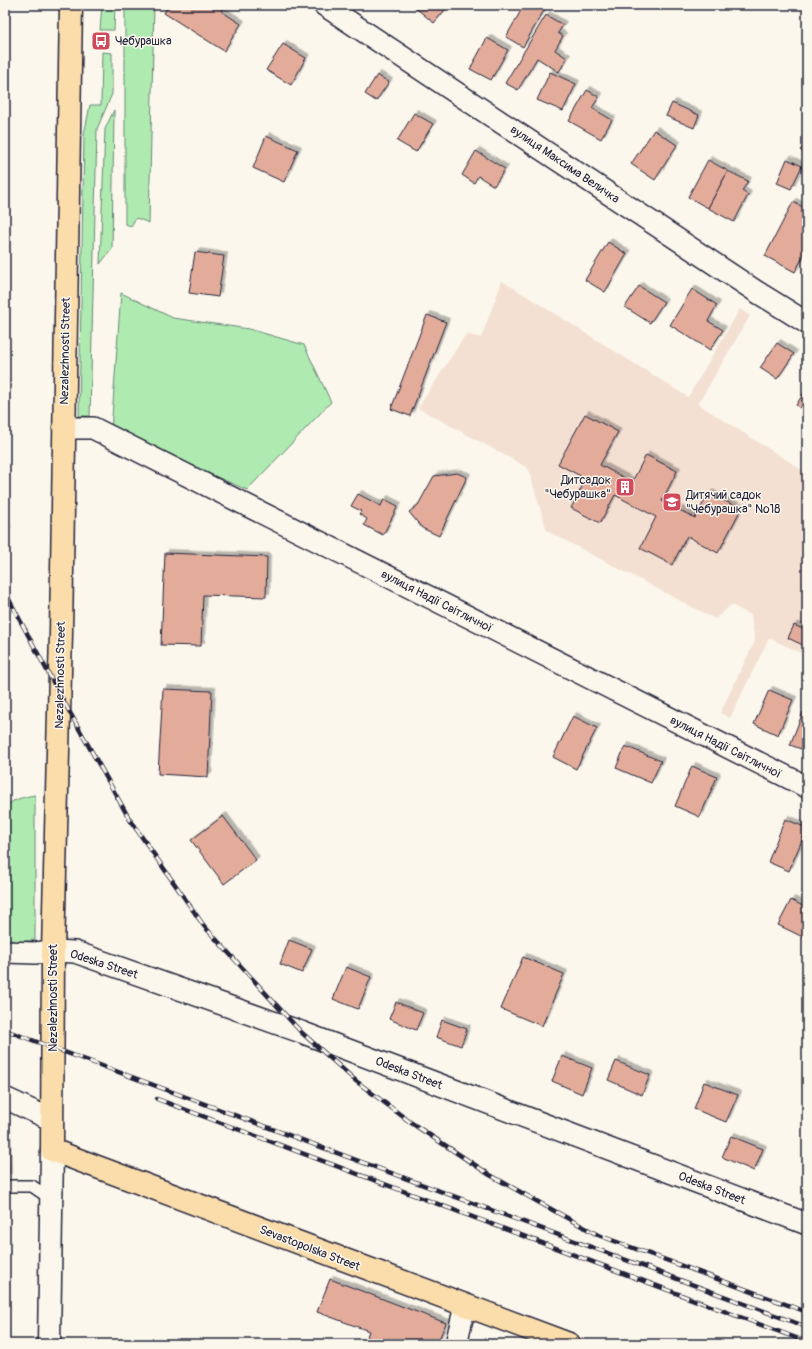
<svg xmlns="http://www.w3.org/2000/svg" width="812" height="1349" font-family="Pangolin,sans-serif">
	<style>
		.built { fill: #f4e0d3 }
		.green { fill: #afebb1; stroke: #688676 }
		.building { fill: #e3ac9a; stroke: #22223b; filter: url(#shadow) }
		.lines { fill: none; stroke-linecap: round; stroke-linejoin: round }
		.service-casing { stroke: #22223b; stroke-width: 14 }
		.minor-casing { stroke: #22223b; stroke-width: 24 }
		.secondary-casing { stroke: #22223b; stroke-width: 25 }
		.primary-casing { stroke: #22223b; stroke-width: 25 }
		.service { stroke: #fbf7ec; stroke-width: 11 }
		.minor { stroke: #fbf7ec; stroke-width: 21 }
		.secondary { stroke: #fbf7ec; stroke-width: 22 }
		.primary { stroke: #fbddab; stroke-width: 22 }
		.rail-casing { stroke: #22223b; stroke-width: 4.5 }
		.rail { stroke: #fbf7ec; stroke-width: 3; stroke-dasharray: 9; stroke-linecap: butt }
		.labels { text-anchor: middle; stroke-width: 3; stroke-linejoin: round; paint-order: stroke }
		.poi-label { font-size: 12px; fill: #22223b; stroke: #fbf7ec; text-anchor: start }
		.street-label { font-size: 12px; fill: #22223b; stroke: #fbf7ec }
	</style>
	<defs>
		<filter id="shadow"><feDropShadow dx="3.5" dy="-3.5" stdDeviation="0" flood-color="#0004"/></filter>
	</defs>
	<rect width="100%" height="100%" fill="#fbf7ec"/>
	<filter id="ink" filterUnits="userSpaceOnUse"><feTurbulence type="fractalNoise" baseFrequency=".025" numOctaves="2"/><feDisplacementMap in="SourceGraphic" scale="8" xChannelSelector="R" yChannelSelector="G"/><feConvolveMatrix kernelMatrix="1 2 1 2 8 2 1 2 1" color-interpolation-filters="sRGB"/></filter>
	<g filter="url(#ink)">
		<g class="built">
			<polygon points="502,281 688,397 740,309 750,316 698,404 807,473 807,656 769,638 730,718 720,713 755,641 751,615 731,605 715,619 547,531 528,468 418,408 466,334 481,338"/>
			<polygon points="5,507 12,527 5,533"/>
		</g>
		<g class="green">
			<polygon points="102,5 115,5 114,30 100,30"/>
			<polygon points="127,5 154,5 149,223 136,218 131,226 125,224 125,6"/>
			<polygon points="102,52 112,53 112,94 97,129 90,416 79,416 84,135 90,105 101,105"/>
			<polygon points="114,110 112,249 100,264 105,129"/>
			<polygon points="121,293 173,318 249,329 304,345 331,402 247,490 111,431"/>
			<path d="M35,795V940L16,942L5,937V807C13,799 24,797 35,795Z"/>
		</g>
		<g class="building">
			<polygon points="169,5 224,5 221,11 241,24 224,51 164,13"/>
			<polygon points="412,5 449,5 434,23"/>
			<polygon points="524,5 547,5 523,47 506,37"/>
			<polygon points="546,15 563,25 558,33 563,36 555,50 567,58 559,72 537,58 518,90 505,83"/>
			<polygon points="487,38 508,50 491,80 470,69"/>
			<polygon points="283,44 306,58 291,85 266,70"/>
			<polygon points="550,72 576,84 563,111 537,100"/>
			<polygon points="377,75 389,82 376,101 365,94"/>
			<polygon points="587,90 599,97 592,108 612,120 601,139 569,121"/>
			<polygon points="672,103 699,115 694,128 666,116"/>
			<polygon points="414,113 433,124 416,152 397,141"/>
			<polygon points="654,130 677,145 655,180 631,164"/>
			<polygon points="266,136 298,150 284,182 253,168"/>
			<polygon points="807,142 807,156 800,150"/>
			<polygon points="476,151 505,169 494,186 478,176 474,183 462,175"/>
			<polygon points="787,159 802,166 791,189 777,183"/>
			<polygon points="708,160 728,171 708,208 688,197"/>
			<polygon points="728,171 748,181 742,191 748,195 734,222 708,208"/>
			<polygon points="793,202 807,209 807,224 802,234 807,236 807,249 795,272 765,256"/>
			<polygon points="608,242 627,254 605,292 585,280"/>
			<polygon points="195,252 224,256 218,297 189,293"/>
			<polygon points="639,286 664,302 650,323 625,307"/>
			<polygon points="692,289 717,305 708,321 723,330 710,350 670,325"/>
			<polygon points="427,315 446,322 410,416 391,409"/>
			<polygon points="777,343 794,354 777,379 760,368"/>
			<polygon points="807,388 807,413 796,405"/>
			<polygon points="585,414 618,432 600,465 632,482 646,455 677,471 662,501 695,518 709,493 741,509 718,553 687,536 672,565 640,548 656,517 615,495 600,523 571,508 586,479 558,464"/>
			<polygon points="457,473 467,477 439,536 422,528 409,512 418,505 434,476"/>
			<polygon points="358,494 381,506 384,499 398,506 383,535 364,525 367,519 359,514 361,511 351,506"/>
			<polygon points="165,553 267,557 266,597 203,595 201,646 161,645"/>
			<polygon points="794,625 807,631 807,647 788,638"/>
			<polygon points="163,689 212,691 208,777 158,774"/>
			<polygon points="769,690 793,700 778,735 754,724"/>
			<polygon points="803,712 807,714 807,751 790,745"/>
			<polygon points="573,716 597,728 576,769 553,757"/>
			<polygon points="625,746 661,761 651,783 616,768"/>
			<polygon points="692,766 717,777 700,817 675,806"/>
			<polygon points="223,816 256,860 224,884 191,840"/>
			<polygon points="785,819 807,828 789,871 768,862"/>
			<polygon points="791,900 807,908 807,939 778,925"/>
			<polygon points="289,940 312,949 302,973 280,964"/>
			<polygon points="523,957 564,974 542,1026 501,1009"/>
			<polygon points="346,967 371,977 358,1009 333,999"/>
			<polygon points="396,1002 423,1013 416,1030 389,1019"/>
			<polygon points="442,1020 467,1029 461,1046 436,1037"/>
			<polygon points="562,1056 592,1068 582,1094 552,1081"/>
			<polygon points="616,1061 650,1075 642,1095 608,1080"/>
			<polygon points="704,1082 738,1095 726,1122 694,1109"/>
			<polygon points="731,1136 763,1149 754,1171 722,1157"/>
			<polygon points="5,1138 7,1138 8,1177 5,1177"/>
			<polygon points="330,1279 446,1323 437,1344 364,1344 369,1331 317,1312"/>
		</g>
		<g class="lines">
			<g class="service-casing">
				<polyline id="service" points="5,1186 32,1186 51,1199"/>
			</g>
			<g class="minor-casing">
				<g id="minor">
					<polyline points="324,5 757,292 807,323"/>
					<polyline points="64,428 93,428 807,787"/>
					<polyline points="5,952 35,953 53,951 75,952 301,1032 807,1224"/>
					<polyline points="5,1098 52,1120"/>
					<polyline points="456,1344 465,1306"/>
				</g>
			</g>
			<g class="secondary-casing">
				<polyline id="secondary" points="49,1344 52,1150"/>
			</g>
			<g class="primary-casing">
				<polyline id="primary" points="71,5 61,633 53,951 52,1150 569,1344"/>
			</g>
			<use href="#service" class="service"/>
			<use href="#minor" class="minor"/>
			<use href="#secondary" class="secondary"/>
			<use href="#primary" class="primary"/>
			<g class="rail-casing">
				<g id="rail">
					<polyline points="5,592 59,693 130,820 204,926 301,1032 356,1081 410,1122 490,1175 540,1203 598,1235 807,1312"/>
					<polyline points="5,1030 807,1327"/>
					<polyline points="157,1099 807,1342"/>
				</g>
			</g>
			<use href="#rail" class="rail"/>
		</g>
	</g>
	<defs>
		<g id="bus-square" transform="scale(1)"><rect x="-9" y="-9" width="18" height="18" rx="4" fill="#d1495b" stroke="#fbf7ec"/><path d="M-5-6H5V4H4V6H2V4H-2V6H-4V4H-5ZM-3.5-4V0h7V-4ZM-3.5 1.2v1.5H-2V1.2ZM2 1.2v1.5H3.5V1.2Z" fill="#fff"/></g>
		<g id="building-square" transform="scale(1)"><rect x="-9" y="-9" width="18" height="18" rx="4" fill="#d1495b" stroke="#fbf7ec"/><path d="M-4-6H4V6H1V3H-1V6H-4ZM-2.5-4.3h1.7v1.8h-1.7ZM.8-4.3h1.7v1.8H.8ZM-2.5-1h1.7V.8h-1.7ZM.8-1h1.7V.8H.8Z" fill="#fff"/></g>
		<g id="school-square" transform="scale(1)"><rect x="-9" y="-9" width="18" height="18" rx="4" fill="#d1495b" stroke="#fbf7ec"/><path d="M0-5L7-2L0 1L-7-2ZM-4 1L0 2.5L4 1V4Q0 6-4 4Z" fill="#fff"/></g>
	</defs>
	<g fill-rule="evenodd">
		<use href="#bus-square" x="101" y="41"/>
		<use href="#building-square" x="625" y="487"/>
		<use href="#school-square" x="672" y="502"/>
	</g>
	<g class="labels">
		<g class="poi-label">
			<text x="115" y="45">Чебурашка</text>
			<text x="611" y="484" text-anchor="end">Дитсадок<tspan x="611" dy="14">"Чебурашка"</tspan></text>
			<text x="686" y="499">Дитячий садок<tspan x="686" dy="14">"Чебурашка" №18</tspan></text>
		</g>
		<g class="street-label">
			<text transform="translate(565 164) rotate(34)" y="4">вулиця Максима Величка</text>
			<text transform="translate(65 351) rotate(-89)" y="4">Nezalezhnosti Street</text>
			<text transform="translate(437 601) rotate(27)" y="4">вулиця Надії Світличної</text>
			<text transform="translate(60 675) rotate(-89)" y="4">Nezalezhnosti Street</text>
			<text transform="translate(726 747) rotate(27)" y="4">вулиця Надії Світличної</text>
			<text transform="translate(104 964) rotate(18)" y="4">Odeska Street</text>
			<text transform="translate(53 998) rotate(-90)" y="4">Nezalezhnosti Street</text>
			<text transform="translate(409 1073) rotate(21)" y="4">Odeska Street</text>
			<text transform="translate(712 1188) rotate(21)" y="4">Odeska Street</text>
			<text transform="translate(310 1248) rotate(21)" y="4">Sevastopolska Street</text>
		</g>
	</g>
	<rect width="812" height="1349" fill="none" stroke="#fbf7ec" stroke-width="20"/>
	<rect x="10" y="10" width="792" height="1329" fill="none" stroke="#22223b" stroke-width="1.5" filter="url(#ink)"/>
</svg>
